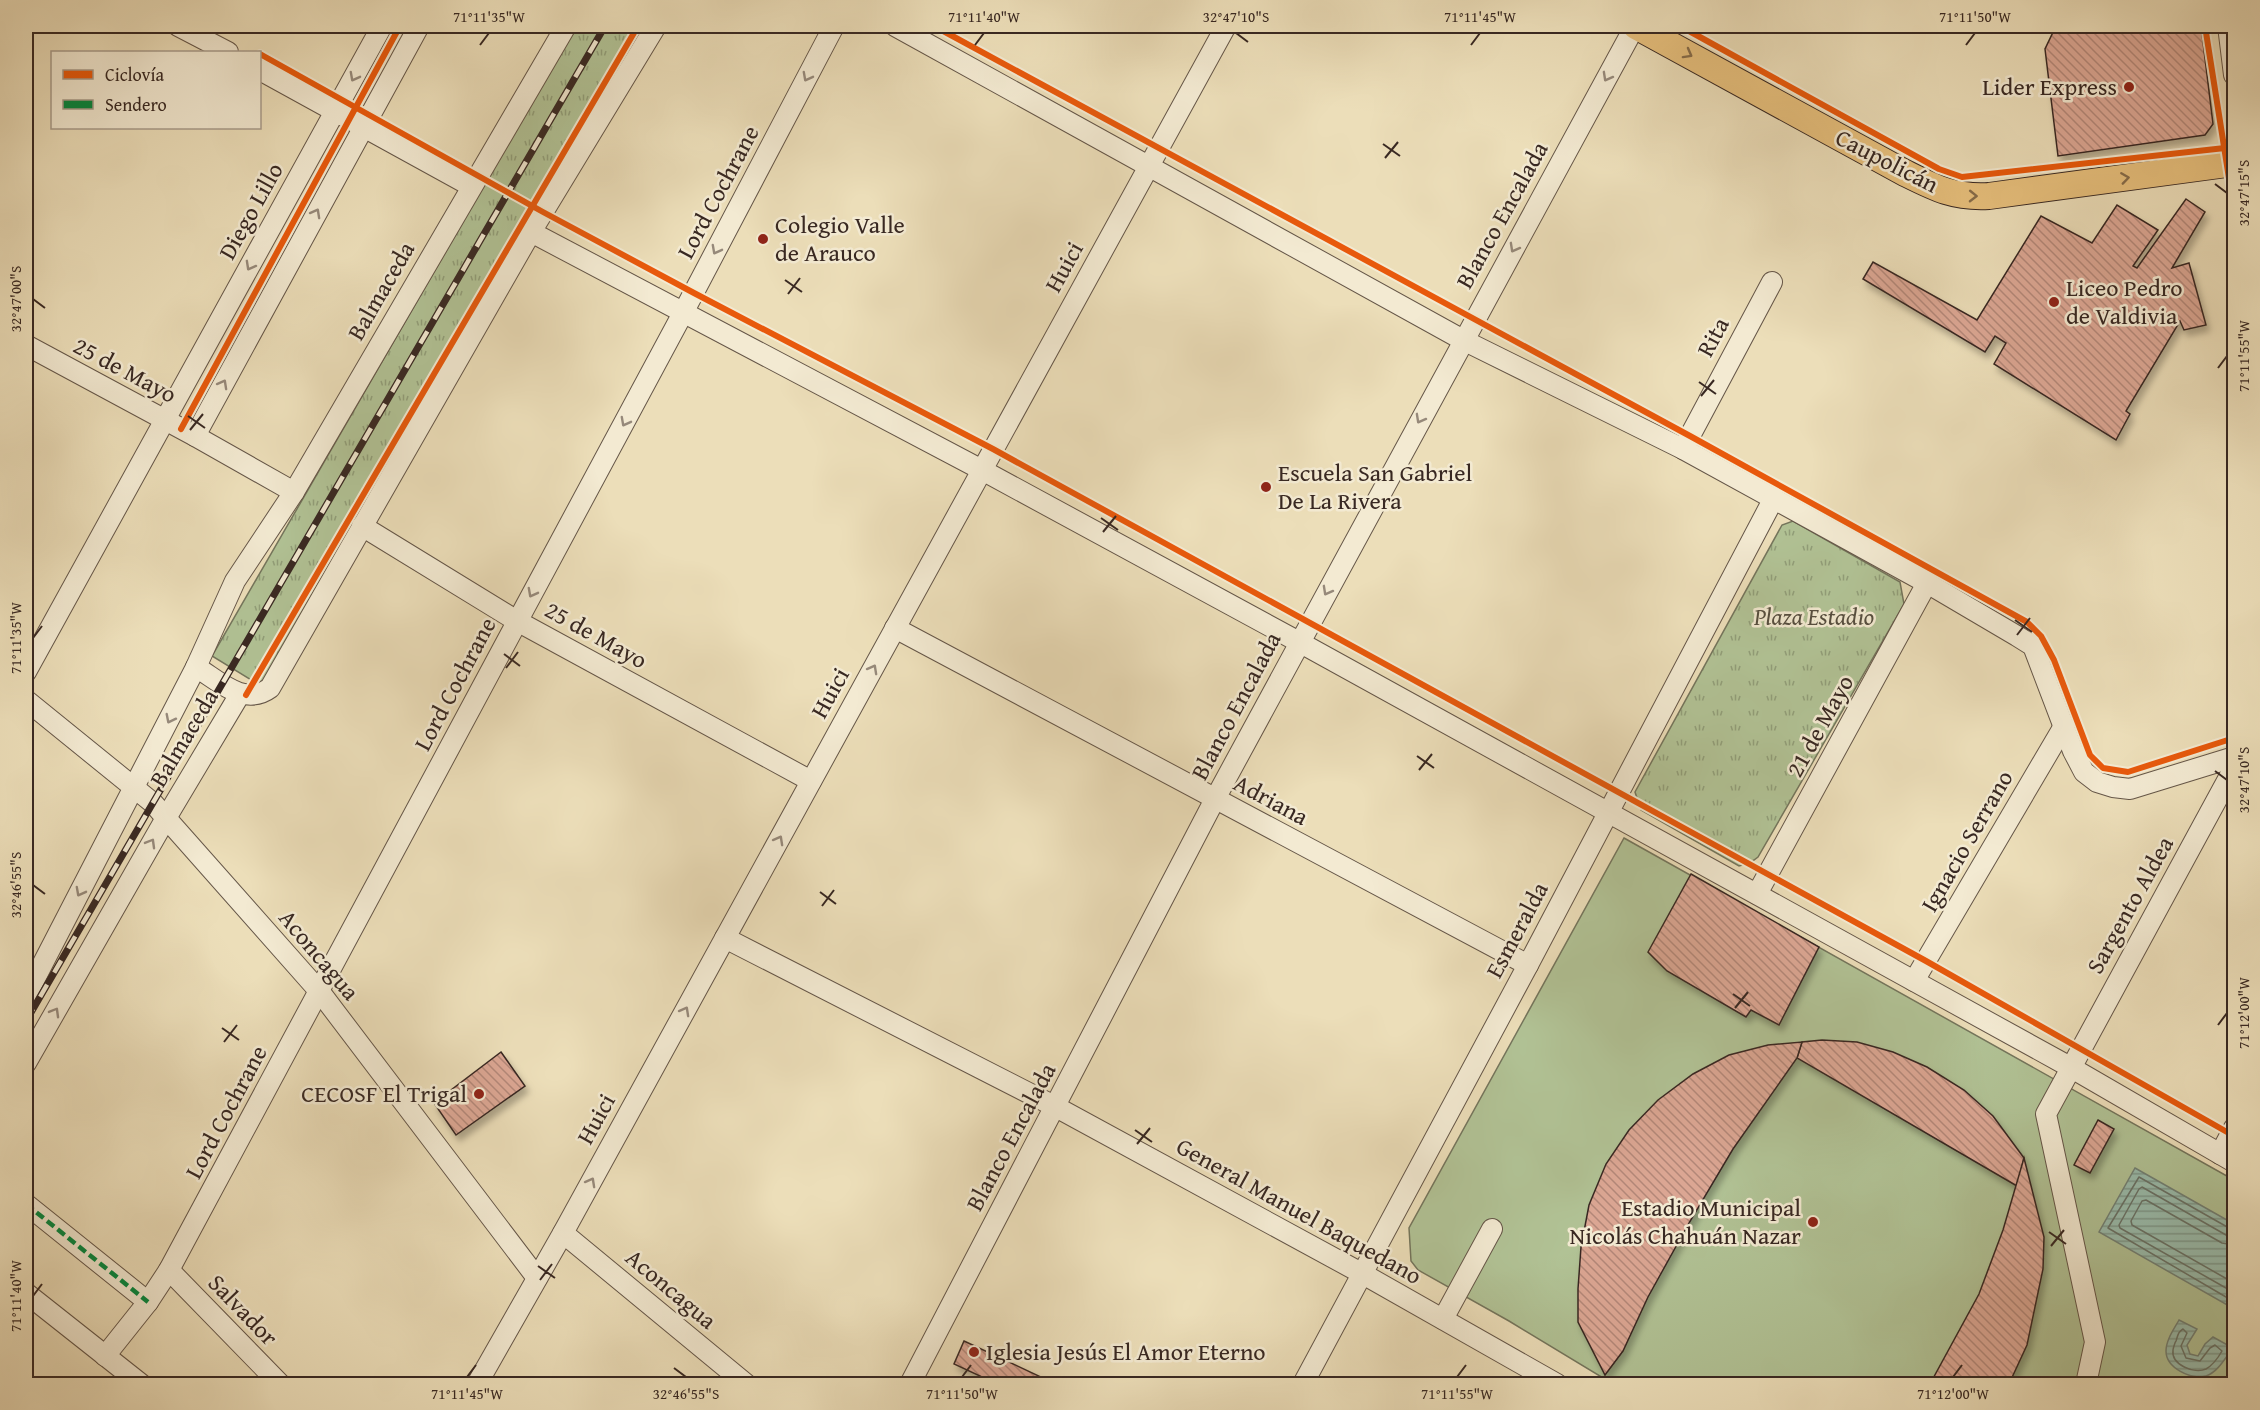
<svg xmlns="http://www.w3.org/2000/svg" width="2260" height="1410" font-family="'Gentium Book Plus',serif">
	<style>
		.grass { fill: url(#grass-tufts); stroke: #74755c; stroke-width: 1.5 }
		.garden { fill: #b1c295; stroke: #74755c; stroke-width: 1.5 }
		.water { fill: url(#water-rules); stroke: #728175; stroke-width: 1.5 }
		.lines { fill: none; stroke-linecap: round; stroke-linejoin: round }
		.shore { stroke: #687267; stroke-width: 1.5 }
		.building { fill: url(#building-back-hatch); stroke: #382822; stroke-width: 1.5; filter: url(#shadow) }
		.minor-casing { stroke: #655648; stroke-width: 22 }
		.major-casing { stroke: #382822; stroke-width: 28 }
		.minor { stroke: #f3ead2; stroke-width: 20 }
		.major { stroke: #e6bf7c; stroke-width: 26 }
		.rail-casing { stroke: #382822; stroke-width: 7 }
		.rail { stroke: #f3ead2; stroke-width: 4.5; stroke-dasharray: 14; stroke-linecap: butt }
		.quiet { stroke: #00873e; stroke-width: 4.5; stroke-dasharray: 9 4.5; stroke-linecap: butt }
		.cycleway-casing { stroke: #f3ead2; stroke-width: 10 }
		.cycleway { stroke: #e8590c; stroke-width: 6 }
		.oneway { stroke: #866c4a }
		.oneway2 { stroke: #96897a }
		.ticks { fill: none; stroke: #382822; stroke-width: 2 }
		.poi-dot { fill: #8f2418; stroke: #f3ead2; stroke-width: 2 }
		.labels { text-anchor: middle; stroke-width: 5; stroke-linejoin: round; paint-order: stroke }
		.poi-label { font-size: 24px; fill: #382822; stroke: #f3ead2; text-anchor: start }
		.street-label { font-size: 24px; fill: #382822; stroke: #f3ead2 }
		.park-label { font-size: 24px; font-style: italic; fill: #564e3f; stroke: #f3ead2 }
		.neatline { fill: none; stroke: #382822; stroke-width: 2 }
		.ticks-label { font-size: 15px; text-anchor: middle; fill: #382822 }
	</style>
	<defs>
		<pattern id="grass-tufts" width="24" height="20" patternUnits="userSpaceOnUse" patternTransform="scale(1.5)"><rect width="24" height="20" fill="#b1c295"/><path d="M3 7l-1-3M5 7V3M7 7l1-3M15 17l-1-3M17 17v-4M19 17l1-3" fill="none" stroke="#919e79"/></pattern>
		<pattern id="water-rules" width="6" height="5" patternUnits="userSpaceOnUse" patternTransform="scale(1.5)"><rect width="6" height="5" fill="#99bcac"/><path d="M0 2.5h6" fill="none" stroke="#7e998c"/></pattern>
		<pattern id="building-back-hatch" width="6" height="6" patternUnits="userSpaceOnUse" patternTransform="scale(1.5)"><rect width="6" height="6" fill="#dba693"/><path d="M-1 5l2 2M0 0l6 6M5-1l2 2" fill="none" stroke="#b38778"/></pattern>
		<filter id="shadow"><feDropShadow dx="3.5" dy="6" stdDeviation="3" flood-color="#0004"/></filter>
	</defs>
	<rect width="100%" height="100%" fill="#ecdeb9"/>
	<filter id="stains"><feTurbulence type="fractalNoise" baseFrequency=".00333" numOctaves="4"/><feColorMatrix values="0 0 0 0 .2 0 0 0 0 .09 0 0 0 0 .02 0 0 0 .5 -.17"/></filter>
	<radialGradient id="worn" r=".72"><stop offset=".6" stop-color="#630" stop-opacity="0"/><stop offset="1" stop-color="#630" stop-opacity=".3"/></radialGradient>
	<g class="grass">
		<polygon points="576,26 642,26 261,686 212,656"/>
		<polygon points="1793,521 1900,582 1904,604 1758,857 1750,863 1739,866 1641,810 1635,792 1782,525"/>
	</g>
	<polygon class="garden" points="1624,838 2234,1180 2234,1384 1613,1384 1509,1321 1418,1270 1411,1261 1409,1228"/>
	<g class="water">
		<polygon points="2135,1168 2234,1224 2234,1297 2229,1306 2099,1232"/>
		<path d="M2179,1320L2197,1329L2187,1345L2190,1354L2198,1356L2205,1344L2213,1337L2233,1348C2225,1358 2218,1372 2206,1376C2191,1380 2166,1368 2166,1351C2166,1340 2174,1329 2179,1320Z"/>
	</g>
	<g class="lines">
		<g class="shore">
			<polyline points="2234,1229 2229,1228 2139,1177 2108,1228 2226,1297 2234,1295"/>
			<polyline points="2234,1236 2226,1235 2142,1187 2139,1189 2119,1225 2120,1228 2226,1288 2234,1288"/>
			<polyline points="2234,1245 2222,1243 2146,1200 2142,1201 2131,1221 2132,1225 2227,1279 2234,1279"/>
			<path d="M2183,1329L2187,1333L2181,1346L2186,1358L2200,1361L2210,1348L2215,1345L2222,1351C2218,1358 2213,1365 2206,1369C2194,1374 2171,1365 2173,1350C2173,1349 2175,1342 2176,1341C2178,1335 2178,1332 2183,1329Z"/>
		</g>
	</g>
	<g class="building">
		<polygon points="2056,26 2201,26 2213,124 2205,135 2058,156 2045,49"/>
		<polygon points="2186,199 2205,212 2172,268 2189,263 2206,325 2184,330 2180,321 2126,411 2130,414 2116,440 1994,364 2006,343 1995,336 1985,352 1863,279 1873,262 1977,320 2041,216 2092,243 2117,205 2158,230 2133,266 2137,268"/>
		<polygon points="1691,874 1819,947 1779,1025 1751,1010 1746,1017 1667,971 1648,952"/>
		<polygon points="1822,1040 1857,1042 1893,1052 1927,1067 1964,1090 1993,1116 2024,1158 2017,1186 1797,1058 1802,1042"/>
		<polygon points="1802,1042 1797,1058 1733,1149 1689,1223 1648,1297 1623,1351 1605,1375 1578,1322 1578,1289 1581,1247 1589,1205 1606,1164 1629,1130 1658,1100 1693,1074 1729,1055 1768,1045"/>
		<polygon points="501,1052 525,1086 456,1135 434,1103"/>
		<polygon points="2098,1120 2114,1129 2090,1173 2074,1165"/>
		<polygon points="2024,1158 2044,1237 2043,1269 2027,1345 2009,1384 1930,1384 1979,1294 2003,1230"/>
		<polygon points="964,1341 1041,1377 1038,1384 997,1384 954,1364"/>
	</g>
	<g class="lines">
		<g class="minor-casing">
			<g id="minor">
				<polyline points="178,26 228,52"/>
				<polyline points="895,26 1463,340 1683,449 1927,583 2017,636 2033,646 2073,751 2084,772 2097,782 2113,787 2130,789 2234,757"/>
				<polyline points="2228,26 2234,75"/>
				<polyline points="260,70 471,186"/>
				<polyline points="531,232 982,470 1299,642 2070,1067 2234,1162"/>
				<polyline points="26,345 195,436 294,492"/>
				<polyline points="195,436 419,26"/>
				<polyline points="1683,449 1772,282"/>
				<polyline points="362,526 517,621 811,781"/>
				<polyline points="895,628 1528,965"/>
				<path d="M196,667C219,681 244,707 270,688L531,232L656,26"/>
				<polyline points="26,672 382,26"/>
				<polyline points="26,700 153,803 166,818 320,992 537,1278"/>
				<polyline points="1757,894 1927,583"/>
				<polyline points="725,938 1056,1107 1363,1274 1557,1384"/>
				<polyline points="1914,981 2064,726"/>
				<polyline points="26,996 196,667 235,581 294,492 566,26"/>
				<polyline points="26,1063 166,818 240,694"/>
				<polyline points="2220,1154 2234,1128"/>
				<polyline points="26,1204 148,1302"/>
				<polyline points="563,1233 746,1384"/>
				<polyline points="169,1270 280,1384"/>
				<polyline points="26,1293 141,1384"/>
				<polyline points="1443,1319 1492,1229"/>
				<polyline points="105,1356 148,1302 169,1270 683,313 834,26"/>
				<polyline points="477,1384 563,1233 1226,26"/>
				<polyline points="910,1384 1215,799 1635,26"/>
				<polyline points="1303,1384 1528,965 1774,498"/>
				<polyline points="2086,1384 2095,1342 2046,1114 2234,768"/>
			</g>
		</g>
		<g class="major-casing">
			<path id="major" d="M1636,26L1905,173C1935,188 1954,198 1989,196L2234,163"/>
		</g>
		<use href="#minor" class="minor"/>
		<use href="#major" class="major"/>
		<g class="rail-casing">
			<polyline id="rail" points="26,1021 605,26"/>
		</g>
		<use href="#rail" class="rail"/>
		<polyline class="quiet" points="26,1204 148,1302"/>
		<g class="cycleway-casing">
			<g id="cycleway">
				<polyline points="934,26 1690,436 2027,622 2041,636 2054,660 2090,755 2103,768 2128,772 2234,738"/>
				<polyline points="1680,26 1939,169 1962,177 2234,147"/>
				<polyline points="2205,26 2231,191 2234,190"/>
				<polyline points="260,54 543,212 694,293 993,449 1926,961 2234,1136"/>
				<polyline points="181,429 400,26"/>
				<polyline points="246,695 638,26"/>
			</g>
		</g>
		<use href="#cycleway" class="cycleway"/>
	</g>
	<defs><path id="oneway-chevron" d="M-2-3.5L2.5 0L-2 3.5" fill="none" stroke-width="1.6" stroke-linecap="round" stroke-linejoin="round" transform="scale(1.5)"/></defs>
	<g class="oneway">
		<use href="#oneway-chevron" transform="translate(1688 54) rotate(29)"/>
		<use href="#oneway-chevron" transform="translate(2125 178) rotate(-8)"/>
		<use href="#oneway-chevron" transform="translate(1973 196) rotate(1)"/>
	</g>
	<g class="oneway2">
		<use href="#oneway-chevron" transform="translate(354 77) rotate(118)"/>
		<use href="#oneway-chevron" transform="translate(807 77) rotate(118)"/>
		<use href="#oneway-chevron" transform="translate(1607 77) rotate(119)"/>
		<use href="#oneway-chevron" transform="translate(316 213) rotate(-61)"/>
		<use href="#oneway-chevron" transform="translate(1514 248) rotate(119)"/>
		<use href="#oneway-chevron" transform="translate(716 250) rotate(118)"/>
		<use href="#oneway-chevron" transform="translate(250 266) rotate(119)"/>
		<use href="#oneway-chevron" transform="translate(223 384) rotate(-61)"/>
		<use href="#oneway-chevron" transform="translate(1420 419) rotate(119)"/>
		<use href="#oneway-chevron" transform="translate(625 422) rotate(118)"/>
		<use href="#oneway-chevron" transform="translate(1327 591) rotate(119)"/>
		<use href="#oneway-chevron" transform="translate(532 593) rotate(118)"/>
		<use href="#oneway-chevron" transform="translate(873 669) rotate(-61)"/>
		<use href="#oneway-chevron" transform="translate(170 719) rotate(117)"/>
		<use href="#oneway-chevron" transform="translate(779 840) rotate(-61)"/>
		<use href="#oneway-chevron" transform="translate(151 843) rotate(-60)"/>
		<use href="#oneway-chevron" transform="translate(80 892) rotate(118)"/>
		<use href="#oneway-chevron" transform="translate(685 1011) rotate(-61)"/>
		<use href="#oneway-chevron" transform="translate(55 1012) rotate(-60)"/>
		<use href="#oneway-chevron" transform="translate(591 1182) rotate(-61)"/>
	</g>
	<path class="ticks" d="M1236,33L1248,42M480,45L489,33M975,45L984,33M1471,45L1480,33M1966,45L1975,33M1383,144L1400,156M1385,158L1398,142M2215,184L2227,193M785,280L802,292M788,294L800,278M33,299L45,308M2218,368L2227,356M1699,382L1716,394M1701,396L1714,380M188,416L205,428M190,430L203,414M1101,518L1118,530M1103,532L1116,516M2015,620L2032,632M2017,635L2030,618M33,638L42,626M504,654L520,666M506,668L518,652M1417,756L1434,768M1419,770L1432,754M2215,771L2227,780M33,885L45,894M820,892L836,904M822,906L834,890M1733,994L1750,1006M1735,1008L1748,992M2218,1025L2227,1013M222,1028L239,1040M224,1042L237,1025M1135,1130L1152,1142M1137,1144L1150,1128M2049,1232L2066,1244M2051,1246L2064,1230M538,1266L555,1278M540,1280L552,1264M33,1296L42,1284M674,1368L686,1377M467,1377L476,1365M962,1377L971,1365M1457,1377L1466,1365M1953,1377L1962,1365"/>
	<g class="poi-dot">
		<circle cx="2129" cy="87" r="6"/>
		<circle cx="763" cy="239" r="6"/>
		<circle cx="2054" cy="302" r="6"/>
		<circle cx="1266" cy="487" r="6"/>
		<circle cx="479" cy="1094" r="6"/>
		<circle cx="1813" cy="1222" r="6"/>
		<circle cx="974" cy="1352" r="6"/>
	</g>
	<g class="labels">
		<g class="poi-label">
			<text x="2117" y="95" text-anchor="end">Lider Express</text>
			<text x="775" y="233">Colegio Valle<tspan x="775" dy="28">de Arauco</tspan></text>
			<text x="2066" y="296">Liceo Pedro<tspan x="2066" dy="28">de Valdivia</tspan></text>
			<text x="1278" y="481">Escuela San Gabriel<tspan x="1278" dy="28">De La Rivera</tspan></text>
			<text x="467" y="1102" text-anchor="end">CECOSF El Trigal</text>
			<text x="1801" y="1216" text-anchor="end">Estadio Municipal<tspan x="1801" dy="28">Nicolás Chahuán Nazar</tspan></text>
			<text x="986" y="1360">Iglesia Jesús El Amor Eterno</text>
		</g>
		<g class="street-label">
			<text transform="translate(1887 161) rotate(27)" y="8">Caupolicán</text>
			<text transform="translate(718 192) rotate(-62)" y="8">Lord Cochrane</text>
			<text transform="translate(251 211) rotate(-61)" y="8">Diego Lillo</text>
			<text transform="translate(1502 215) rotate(-61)" y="8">Blanco Encalada</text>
			<text transform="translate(1064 267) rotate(-61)" y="8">Huici</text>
			<text transform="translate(381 291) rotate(-60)" y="8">Balmaceda</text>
			<text transform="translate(1713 337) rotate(-62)" y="8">Rita</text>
			<text transform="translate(125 370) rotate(28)" y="8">25 de Mayo</text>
			<text transform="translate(596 635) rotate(29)" y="8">25 de Mayo</text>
			<text transform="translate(455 684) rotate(-62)" y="8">Lord Cochrane</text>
			<text transform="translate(830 693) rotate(-61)" y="8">Huici</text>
			<text transform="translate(1236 706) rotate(-62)" y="8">Blanco Encalada</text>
			<text transform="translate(1820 726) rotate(-61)" y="8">21 de Mayo</text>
			<text transform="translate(184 738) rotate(-59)" y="8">Balmaceda</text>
			<text transform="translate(1271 800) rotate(28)" y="8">Adriana</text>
			<text transform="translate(1967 841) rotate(-60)" y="8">Ignacio Serrano</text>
			<text transform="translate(2130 905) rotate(-61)" y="8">Sargento Aldea</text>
			<text transform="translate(1517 930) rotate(-62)" y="8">Esmeralda</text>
			<text transform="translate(319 955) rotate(50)" y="8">Aconcagua</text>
			<text transform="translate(226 1112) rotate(-62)" y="8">Lord Cochrane</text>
			<text transform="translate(596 1119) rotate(-61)" y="8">Huici</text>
			<text transform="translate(1011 1137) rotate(-62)" y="8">Blanco Encalada</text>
			<text transform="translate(1299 1211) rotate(29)" y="8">General Manuel Baquedano</text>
			<text transform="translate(671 1289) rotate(40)" y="8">Aconcagua</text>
			<text transform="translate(243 1310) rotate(46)" y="8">Salvador</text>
		</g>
		<g class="park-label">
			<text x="1814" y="625">Plaza Estadio</text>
		</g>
	</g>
	<rect width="2260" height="1410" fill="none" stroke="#ecdeb9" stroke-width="66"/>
	<rect x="51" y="51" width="210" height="78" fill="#f3ead2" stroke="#a89c8c" stroke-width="1.5"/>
	<rect x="63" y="70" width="30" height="9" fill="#e8590c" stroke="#a89c8c" stroke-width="1.5"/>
	<text x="105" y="81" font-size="18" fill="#382822">Ciclovía</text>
	<rect x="63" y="100" width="30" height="9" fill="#00873e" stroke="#a89c8c" stroke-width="1.5"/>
	<text x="105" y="111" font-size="18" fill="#382822">Sendero</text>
	<rect x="33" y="33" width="2194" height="1344" class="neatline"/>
	<g class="ticks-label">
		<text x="489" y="22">71°11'35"W</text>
		<text x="984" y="22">71°11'40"W</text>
		<text x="1236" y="22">32°47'10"S</text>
		<text x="1480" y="22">71°11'45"W</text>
		<text x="1975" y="22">71°11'50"W</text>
		<text transform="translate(2244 193) rotate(-90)" y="5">32°47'15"S</text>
		<text transform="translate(16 299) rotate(-90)" y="5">32°47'00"S</text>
		<text transform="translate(2244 356) rotate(-90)" y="5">71°11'55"W</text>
		<text transform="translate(16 638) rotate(-90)" y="5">71°11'35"W</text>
		<text transform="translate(2244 780) rotate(-90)" y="5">32°47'10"S</text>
		<text transform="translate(16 885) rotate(-90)" y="5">32°46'55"S</text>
		<text transform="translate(2244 1013) rotate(-90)" y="5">71°12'00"W</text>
		<text transform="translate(16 1296) rotate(-90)" y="5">71°11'40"W</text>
		<text x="467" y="1399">71°11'45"W</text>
		<text x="686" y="1399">32°46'55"S</text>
		<text x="962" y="1399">71°11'50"W</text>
		<text x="1457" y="1399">71°11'55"W</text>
		<text x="1953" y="1399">71°12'00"W</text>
	</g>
	<rect width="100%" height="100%" filter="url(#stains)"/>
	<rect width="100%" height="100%" fill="url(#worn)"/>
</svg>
